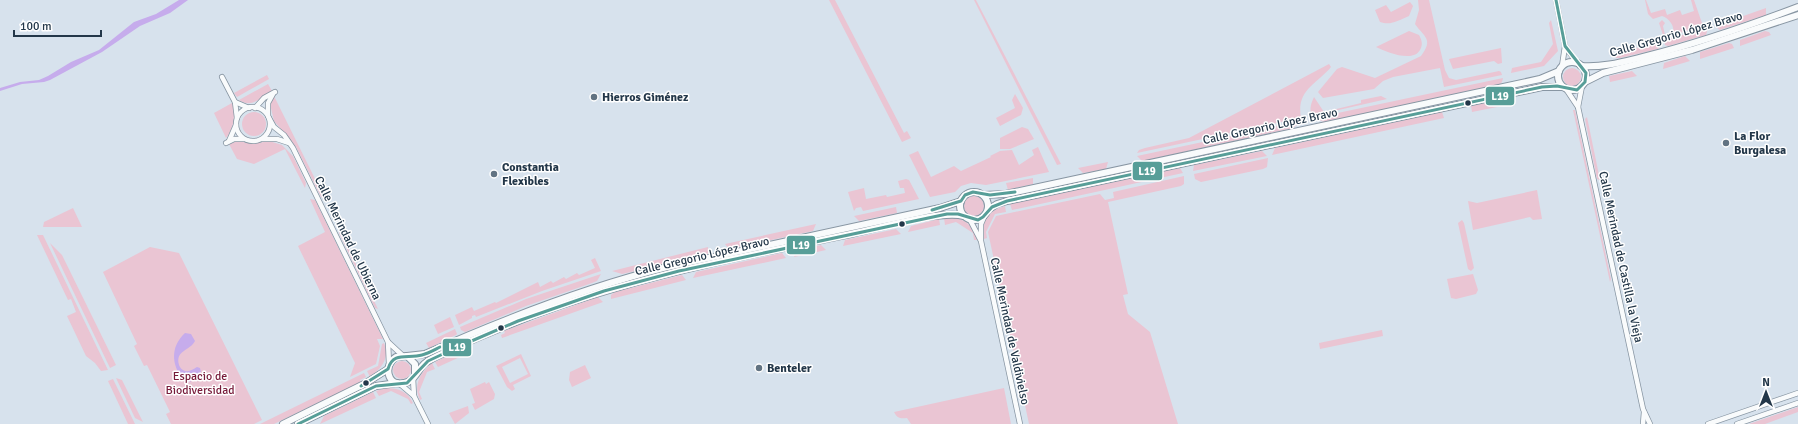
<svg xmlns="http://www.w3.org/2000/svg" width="1798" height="424" font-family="Signika,sans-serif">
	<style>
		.green { fill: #eac5d3; fill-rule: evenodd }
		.water { fill: #c6acec }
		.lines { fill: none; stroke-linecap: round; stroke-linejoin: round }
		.minor-casing { stroke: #8896a3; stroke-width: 6 }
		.secondary-casing { stroke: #8896a3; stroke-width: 8 }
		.minor { stroke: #f9fbfc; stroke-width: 4.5 }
		.secondary { stroke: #f9fbfc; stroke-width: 6 }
		.bus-1-casing { stroke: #fff; stroke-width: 6 }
		.bus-1 { stroke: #579e98; stroke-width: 3 }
		.poi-dot { fill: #627382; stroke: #fff; stroke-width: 1.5 }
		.bus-dot { fill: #233749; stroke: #fff; stroke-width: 1.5 }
		.labels { text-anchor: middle; stroke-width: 3; stroke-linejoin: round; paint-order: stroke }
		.street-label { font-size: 12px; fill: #233749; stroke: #fff }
		.poi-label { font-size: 12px; font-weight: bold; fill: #233749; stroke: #fff; text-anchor: start }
		.park-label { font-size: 12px; fill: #761a39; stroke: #fff }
		.line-badge { stroke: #fff; stroke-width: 1.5 }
		.badge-label { font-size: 11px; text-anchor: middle; font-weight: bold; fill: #fff }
	</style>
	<rect width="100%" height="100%" fill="#d7e2ed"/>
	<g class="green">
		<polygon points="829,0 835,0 904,133 907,131 911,138 902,142"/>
		<polygon points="974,0 976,0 1061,164 1057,165"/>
		<path d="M1418,0H1429L1445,70L1449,78L1456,80L1499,71L1501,72L1502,75L1444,87L1440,68L1393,77L1383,81L1374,89L1323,98L1318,92L1337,69L1342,67L1375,78L1421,56C1434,39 1424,37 1415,24L1419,10Z"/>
		<path d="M1645,0H1646L1651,13L1665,9L1667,15L1680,10L1682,15L1694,11L1691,0H1694L1703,26L1664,38L1659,23L1662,20L1665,23L1663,26L1665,35L1673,33C1675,26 1669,18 1662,16L1653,19L1648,14Z"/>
		<path d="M1410,2L1413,6L1409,16C1399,20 1391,26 1380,22L1375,10L1386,5L1391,12Z"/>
		<polygon points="1766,8 1766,15 1720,30 1715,26"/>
		<polygon points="1551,20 1558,51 1544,66 1511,73 1512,68 1541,62 1553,44 1549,23"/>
		<polygon points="1708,28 1706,35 1668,46 1665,45 1664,40"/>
		<path d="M1409,31L1419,35C1422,40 1423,45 1420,50C1413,63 1386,52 1376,47Z"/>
		<polygon points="1765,31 1769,32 1771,35 1740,46 1740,40"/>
		<polygon points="1659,42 1660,46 1658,49 1620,58 1616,58 1614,54"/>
		<polygon points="1729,43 1732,44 1734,48 1700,59 1700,52"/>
		<polygon points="1501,48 1502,63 1498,64 1494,61 1453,69 1449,59"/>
		<polygon points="1685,56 1690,61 1663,69 1664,63"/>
		<path d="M1329,64L1331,67C1316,85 1296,90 1301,118L1137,153L1139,150L1145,148L1189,138Z"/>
		<circle cx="1572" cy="77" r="9"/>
		<polygon points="1632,71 1637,76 1610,82 1609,76"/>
		<polygon points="267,75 269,79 237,97 234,93"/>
		<polygon points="1503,78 1502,82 1500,84 1324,122 1314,118"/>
		<path d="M268,84L272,91C261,97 252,109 239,100Z"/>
		<polygon points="1015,94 1023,108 1021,115 1000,126 996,118 1015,108 1012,100"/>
		<polygon points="274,96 325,199 321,197 296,147 274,121 270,104"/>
		<path d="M1381,96L1387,99L1312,116C1309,108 1311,104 1314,97L1324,112L1361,103V100Z"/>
		<polygon points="1508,98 1512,104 1472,112 1471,106"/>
		<path d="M232,103C236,116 234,128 226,138L214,113Z"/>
		<polygon points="1573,110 1575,110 1611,279 1610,282"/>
		<polygon points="1442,112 1444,118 1272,155 1275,148"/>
		<circle cx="254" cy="124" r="12"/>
		<polygon points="1587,117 1600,180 1597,179 1585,119"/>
		<polygon points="1301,121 1293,128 1142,161 1137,156"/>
		<polygon points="1022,127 1028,129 1034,139 1010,149 1000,149 1000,138"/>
		<polygon points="238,141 253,144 269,141 282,145 293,156 306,183 305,188 285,149 254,164 237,159 229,144"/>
		<polygon points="1038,147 1049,172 986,185 971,183 961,186 955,192 930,197 909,155 918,151 931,177 954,166 961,171 991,157 990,156 1000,151 1012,150 1019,165 1034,155 1032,150"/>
		<polygon points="1262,151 1267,156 1193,171 1194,165"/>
		<polygon points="1268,158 1267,167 1263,169 1201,182 1195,179 1194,174"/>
		<polygon points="1108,162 1106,169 1083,173 1078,168"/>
		<polygon points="1180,168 1183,173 1012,210 1010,204"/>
		<polygon points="1184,176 1184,184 1181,186 1108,202 1128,294 1123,295 1128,314 1150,332 1178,424 1029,424 988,232 996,216 1100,194 1105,200 1114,198 1113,192"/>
		<polygon points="1033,178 1033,184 1008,190 1006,183"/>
		<polygon points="906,179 909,180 919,199 863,211 861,207 856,208 854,211 848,192 864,188 866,199 886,195 887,197 905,193 904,188 900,188 898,181"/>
		<polygon points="1537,190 1542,219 1533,220 1530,217 1473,230 1468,201 1477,203"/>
		<circle cx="974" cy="206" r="10"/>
		<polygon points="310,199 315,200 383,339 377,339 380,346 376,364 350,377 355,363 298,246 325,232"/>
		<path d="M1005,206L1006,212L995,214L986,232L987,238L984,239C981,221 988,211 1005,206Z"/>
		<polygon points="896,207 897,213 859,221 854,216"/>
		<polygon points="73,208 82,227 43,227 44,222"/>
		<path d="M949,217C966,219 972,224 977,240H974L973,233L956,222L945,225L944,218Z"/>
		<polygon points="939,219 940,225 908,232 911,226"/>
		<polygon points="1462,220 1464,223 1474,268 1471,271 1468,269 1458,223"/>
		<polygon points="816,224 813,231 729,249 725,244"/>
		<polygon points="896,229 901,234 843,246 845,240"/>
		<polygon points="340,231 378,309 375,308 339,233"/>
		<polygon points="37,235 43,235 108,370 101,371 95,363 86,356 67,316 76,312 71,299 68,300"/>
		<polygon points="50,243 62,255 116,365 110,368"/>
		<polygon points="821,245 826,250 794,257 797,250"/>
		<polygon points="150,247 179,253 262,420 254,424 171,424 166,414 170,412 147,365 144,366 134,346 137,344 103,272"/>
		<polygon points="708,247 708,254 622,274 612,271"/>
		<polygon points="782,253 786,258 693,278 696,272"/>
		<polygon points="595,258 601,271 542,291 476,317 475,315 472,316 472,318 459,325 455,315 472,307 474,311 495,302 496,303 538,282 540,287 551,281 553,283 564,277 566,279 577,273 579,275 595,268 591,260"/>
		<polygon points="601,274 597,281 592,283 526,306 465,332 461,330 460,327 526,299"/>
		<polygon points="1473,274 1478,290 1476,294 1456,299 1451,298 1447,279"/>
		<polygon points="682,275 686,280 611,299 611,295 615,292"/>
		<polygon points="598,297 603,302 502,338 501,335 505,333 504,331"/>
		<polygon points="450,317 454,327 438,334 434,325"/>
		<polygon points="455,329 457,334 456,335 429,348 426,343"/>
		<polygon points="1382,330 1383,336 1320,349 1319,343"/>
		<path d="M384,343C390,358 382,368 370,377L367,371L378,366L382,344Z"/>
		<polygon points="464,348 473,351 438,367 435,362"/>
		<path d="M521,354L531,376L513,385L515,389L512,391L507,387L496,366ZM520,358L528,374L510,383L502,367Z"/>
		<circle cx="402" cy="370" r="9"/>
		<path d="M432,363L435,369L427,372L419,392L422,399L420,400C413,385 420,373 432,363Z"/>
		<polygon points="585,365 591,378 572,387 569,380 570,372"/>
		<polygon points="364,373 366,377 360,380 361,382 274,424 260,424"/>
		<polygon points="116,378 122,380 143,422 135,418"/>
		<polygon points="113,379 135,424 128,424 108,381"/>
		<polygon points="485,382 486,384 489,382 495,394 494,399 475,410 472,404 475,403 470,389"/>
		<path d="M386,388C399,388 408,392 413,403L411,404L408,399L391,391L379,396L376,391Z"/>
		<path d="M1004,388L1011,424H911L907,418C900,419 897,418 894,412Z"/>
		<polygon points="373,392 376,398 320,424 324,416"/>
		<polygon points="468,406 469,413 455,424 449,413"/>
		<polygon points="1798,407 1798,412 1765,424 1749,424"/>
	</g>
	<g class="water">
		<polygon points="179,0 188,0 170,13 140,26 102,52 50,80 44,82 22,84 0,91 0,88 20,82 39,80 48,76 71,62 99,50 134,22 156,14"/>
		<path d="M185,333L191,334L195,341C190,351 175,350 179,365C180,368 182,370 185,371C190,372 193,369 197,367L200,368L201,372L190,382C185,382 183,379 180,375C171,361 172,345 185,333Z"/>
	</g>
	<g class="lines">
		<g class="minor-casing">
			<g id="minor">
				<polyline points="1556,0 1565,46 1562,66"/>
				<polyline points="1565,46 1578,64"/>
				<polyline points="222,77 235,102 237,118"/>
				<polyline points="1566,89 1578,107 1643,409 1650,424"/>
				<polyline points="235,102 249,108"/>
				<polyline points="1578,107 1582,86"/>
				<circle cx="253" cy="124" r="17"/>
				<polyline points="255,108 264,98 275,92"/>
				<polyline points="268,116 268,103 273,94"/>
				<polyline points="269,118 274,127 284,135 293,148 388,342 402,355"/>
				<polyline points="262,139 277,139 289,143"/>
				<polyline points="229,141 236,125"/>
				<polyline points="226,143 234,139 244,139"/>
				<polyline points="970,220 981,241 1020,424"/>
				<polyline points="981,240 981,224 984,217"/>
				<polyline points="388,342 389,364"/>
				<polyline points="413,378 414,396 428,424"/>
				<polyline points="400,384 414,396"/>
				<polyline points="1643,424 1644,412"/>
				<polyline points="1708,424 1798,393"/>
				<polyline points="1737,424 1798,403"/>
			</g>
		</g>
		<g class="secondary-casing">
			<g id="secondary">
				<circle cx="1572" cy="76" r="14"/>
				<path d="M1581,66C1603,68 1626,61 1647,56C1698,43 1748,26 1798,7"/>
				<polyline points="1585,82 1603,73 1692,50 1798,15"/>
				<circle cx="974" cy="206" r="14"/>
				<polyline points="984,195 1006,194 1540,79 1559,71"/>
				<polyline points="988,210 997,204 1007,201 1542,87 1562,87"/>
				<path d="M407,356L425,354C504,319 583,288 667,267L940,208L961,201"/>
				<path d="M415,375V364L407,356L396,357C383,365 387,387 404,383C414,382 418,370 424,364C430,359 437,356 444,353C499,327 557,305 616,288C694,265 775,250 855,233C880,228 940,210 964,216"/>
				<polyline points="283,424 366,383 388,369"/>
				<polyline points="298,424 376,386 397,383"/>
			</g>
		</g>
		<use href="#minor" class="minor"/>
		<use href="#secondary" class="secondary"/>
		<g class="bus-1-casing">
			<g id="bus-1">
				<polyline points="932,210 961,201 965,195 973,192 990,195 1015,192"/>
				<path d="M361,386L388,369C393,351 408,359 422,355C429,353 434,350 440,347"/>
				<polyline points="298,424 376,386 407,383 428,361 460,346 518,321 604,291 679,271 947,214 958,214 978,220 983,217 992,207 1007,201 1542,87 1557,86 1577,90 1585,82 1586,73 1565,46 1556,0"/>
			</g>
		</g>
		<use href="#bus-1" class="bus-1"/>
	</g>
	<g class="poi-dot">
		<circle cx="594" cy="97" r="4"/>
		<circle cx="1726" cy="143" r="4"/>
		<circle cx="494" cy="174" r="4"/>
		<circle cx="759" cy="368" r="4"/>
	</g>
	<g class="bus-dot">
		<circle cx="1468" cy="103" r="3.5"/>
		<circle cx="902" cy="224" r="3.5"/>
		<circle cx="501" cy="328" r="3.5"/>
		<circle cx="366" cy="383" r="3.5"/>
	</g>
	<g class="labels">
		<g class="street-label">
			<text transform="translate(1676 34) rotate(-16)" y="4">Calle Gregorio López Bravo</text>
			<text transform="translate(1270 126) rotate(-12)" y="4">Calle Gregorio López Bravo</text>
			<text transform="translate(348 238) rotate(64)" y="4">Calle Merindad de Ubierna</text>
			<text transform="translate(702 256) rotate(-13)" y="4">Calle Gregorio López Bravo</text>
			<text transform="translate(1621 257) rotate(78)" y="4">Calle Merindad de Castilla la Vieja</text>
			<text transform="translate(1010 331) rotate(78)" y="4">Calle Merindad de Valdivielso</text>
		</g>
		<g class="poi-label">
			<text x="602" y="101">Hierros Giménez</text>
			<text x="1734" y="140">La Flor<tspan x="1734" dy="14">Burgalesa</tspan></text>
			<text x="502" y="171">Constantia<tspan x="502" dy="14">Flexibles</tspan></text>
			<text x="767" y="372">Benteler</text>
		</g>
		<g class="park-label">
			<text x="200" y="380">Espacio de<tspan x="200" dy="14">Biodiversidad</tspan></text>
		</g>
	</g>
	<g class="line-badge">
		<rect x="1485" y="86" width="30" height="20" rx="4" fill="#579e98"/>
		<rect x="1132" y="161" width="31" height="20" rx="4" fill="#579e98"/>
		<rect x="786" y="235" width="30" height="20" rx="4" fill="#579e98"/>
		<rect x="442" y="338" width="30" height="19" rx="4" fill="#579e98"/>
	</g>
	<g class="badge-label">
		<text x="1500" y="100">L19</text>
		<text x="1147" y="175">L19</text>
		<text x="801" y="249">L19</text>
		<text x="457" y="351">L19</text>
	</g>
	<g transform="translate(1766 392)" stroke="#ffffff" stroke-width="3" paint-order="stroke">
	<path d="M0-3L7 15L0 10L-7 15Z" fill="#233749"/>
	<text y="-6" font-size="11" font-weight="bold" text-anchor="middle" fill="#233749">N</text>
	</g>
	<path d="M14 30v6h87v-6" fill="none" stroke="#233749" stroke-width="2"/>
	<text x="20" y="30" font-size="12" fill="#233749" stroke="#ffffff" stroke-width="3" paint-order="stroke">100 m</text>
</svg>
